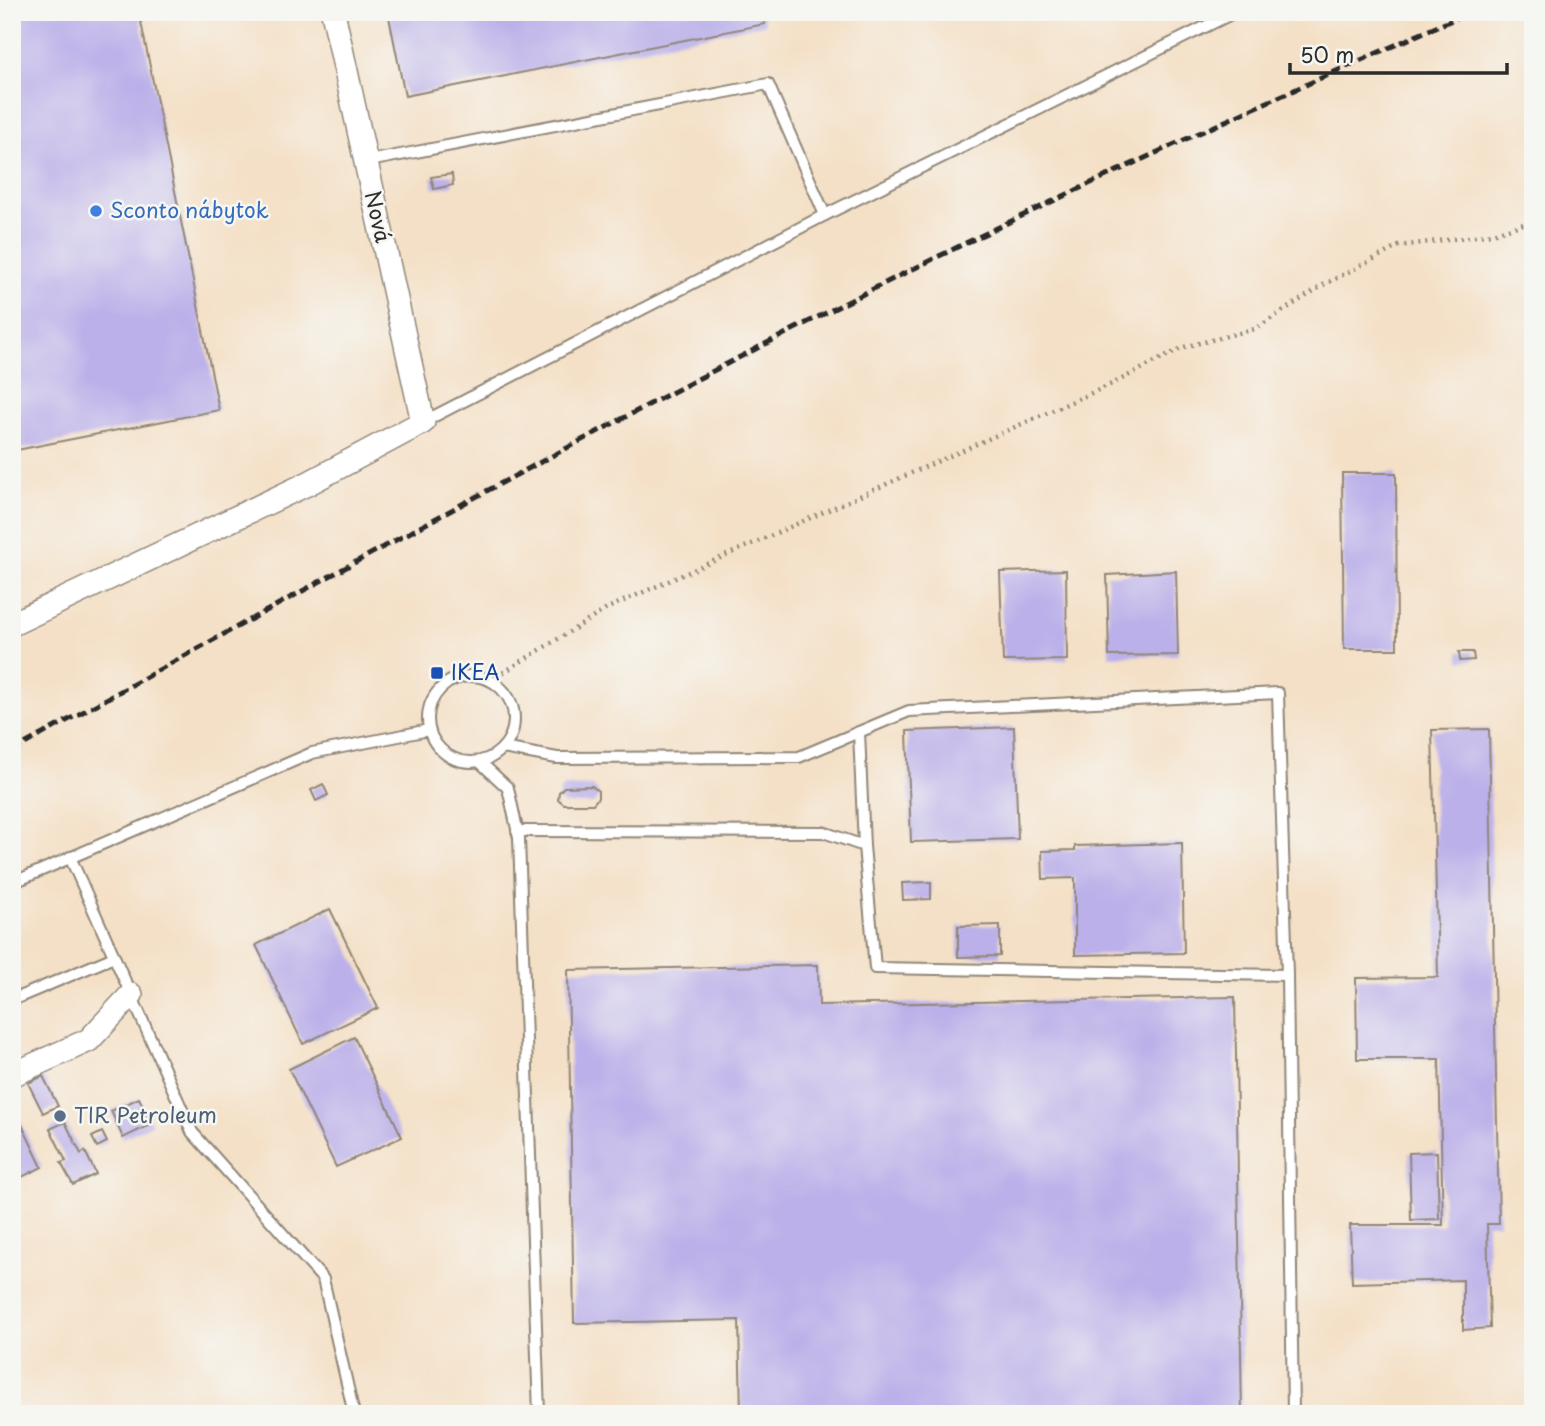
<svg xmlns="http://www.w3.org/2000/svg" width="1545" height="1426" font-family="'Playpen Sans',sans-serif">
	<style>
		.building { fill: #bbb0e9 }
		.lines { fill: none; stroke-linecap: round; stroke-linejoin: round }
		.service-casing { stroke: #908678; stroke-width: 14 }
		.minor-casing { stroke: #908678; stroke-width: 26 }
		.path { stroke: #908678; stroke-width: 4.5; stroke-dasharray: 2 5; stroke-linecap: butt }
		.service { stroke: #fff; stroke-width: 10 }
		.minor { stroke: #fff; stroke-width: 23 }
		.rail { stroke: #2b2b2b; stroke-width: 5; stroke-dasharray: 10 5; stroke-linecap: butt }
		.shop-dot { fill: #3f7fe0; stroke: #f6f6f2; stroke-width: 2.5 }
		.transit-dot { fill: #1a4fb4; stroke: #f6f6f2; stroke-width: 2.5 }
		.service-dot { fill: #5c6f8a; stroke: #f6f6f2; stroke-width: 2.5 }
		.labels { text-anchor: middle; stroke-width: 5; stroke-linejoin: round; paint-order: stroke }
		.shop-label { font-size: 21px; fill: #366cbe; stroke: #f6f6f2; text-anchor: start }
		.street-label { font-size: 21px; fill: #2b2b2b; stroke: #f6f6f2 }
		.transit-label { font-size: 21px; fill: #164399; stroke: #f6f6f2; text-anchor: start }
		.service-label { font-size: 21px; fill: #4e5e75; stroke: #f6f6f2; text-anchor: start }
	</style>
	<rect width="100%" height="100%" fill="#f6f6f2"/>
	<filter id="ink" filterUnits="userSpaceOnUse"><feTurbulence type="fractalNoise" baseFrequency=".0143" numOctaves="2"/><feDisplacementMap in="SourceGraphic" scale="14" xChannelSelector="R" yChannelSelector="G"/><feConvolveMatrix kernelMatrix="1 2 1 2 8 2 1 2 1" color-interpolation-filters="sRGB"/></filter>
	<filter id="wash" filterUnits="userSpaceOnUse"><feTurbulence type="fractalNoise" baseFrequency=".00686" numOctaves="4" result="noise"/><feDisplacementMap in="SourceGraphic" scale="28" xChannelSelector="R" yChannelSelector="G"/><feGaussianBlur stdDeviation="1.57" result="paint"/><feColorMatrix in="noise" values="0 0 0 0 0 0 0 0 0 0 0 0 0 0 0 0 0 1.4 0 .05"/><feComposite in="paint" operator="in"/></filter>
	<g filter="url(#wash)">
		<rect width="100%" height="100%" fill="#f4e0c6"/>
		<g id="blocks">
			<g class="building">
				<polygon points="12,12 139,12 219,410 12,451"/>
				<polygon points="388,12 763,12 765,24 405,96"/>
				<polygon points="452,174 453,185 434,189 431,177"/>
				<polygon points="1342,473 1396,473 1397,649 1344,649"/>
				<polygon points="1066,570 1067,660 1003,661 1000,572"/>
				<polygon points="1176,571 1178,655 1109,656 1107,575"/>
				<polygon points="1459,652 1473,652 1474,660 1460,661"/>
				<polygon points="1014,727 1018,839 911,842 907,731"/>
				<polygon points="1489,729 1499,1224 1487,1224 1490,1328 1463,1330 1463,1280 1352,1283 1350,1225 1443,1225 1439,1059 1357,1059 1356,978 1438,977 1432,730"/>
				<polygon points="323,784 328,795 316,801 311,790"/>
				<polygon points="592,786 598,791 598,798 593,804 564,804 558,799 559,792 564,787"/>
				<polygon points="1182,843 1184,953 1075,955 1075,878 1043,879 1042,851 1075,850 1075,846"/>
				<polygon points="931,882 931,899 903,900 902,883"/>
				<polygon points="330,909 378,1008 303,1044 256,945"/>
				<polygon points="1000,925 1000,956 958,957 958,926"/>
				<polygon points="818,965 819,1005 1235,997 1242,1414 741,1414 739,1320 574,1323 568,970"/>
				<polygon points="354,1037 402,1137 336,1167 289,1069"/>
				<polygon points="43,1076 58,1106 43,1113 28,1083"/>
				<polygon points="139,1098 152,1124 123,1138 111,1111"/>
				<polygon points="12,1104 42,1167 12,1182"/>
				<polygon points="65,1122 81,1154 85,1151 96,1174 73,1185 61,1163 66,1161 50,1129"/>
				<polygon points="102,1132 107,1142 97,1147 92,1137"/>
				<polygon points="1437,1152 1439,1219 1411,1220 1409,1153"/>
			</g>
		</g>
	</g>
	<g filter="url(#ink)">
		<use href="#blocks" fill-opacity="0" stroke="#908678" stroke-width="2"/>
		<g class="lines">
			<g class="service-casing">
				<g id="service">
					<polyline points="364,162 768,84 825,215 1235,12"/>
					<polyline points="423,422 825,215"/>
					<circle cx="471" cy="719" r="43"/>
					<polyline points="859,732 864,846"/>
					<polyline points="503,748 557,758 799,757 909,711 1278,693 1287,975 1293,1414"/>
					<polyline points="480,762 508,788 519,838 539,1414"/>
					<polyline points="517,831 823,832 864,846 875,968 1287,975"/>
					<polyline points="70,857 192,1132 323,1279 354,1414"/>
					<polyline points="12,883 312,753 429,730"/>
					<polyline points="12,1000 114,957"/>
				</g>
			</g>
			<g class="minor-casing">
				<g id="minor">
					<polyline points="12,624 309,483 423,422 333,12"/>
					<polyline points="12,1075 89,1040 131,995"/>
				</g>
			</g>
			<polyline class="path" points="491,680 610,607 1114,383 1184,347 1255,329 1325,284 1399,246 1492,234 1533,221"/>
			<use href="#service" class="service"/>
			<use href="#minor" class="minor"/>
			<path class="rail" d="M12,751C300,592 587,433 881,285C1074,188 1272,99 1470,12"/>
		</g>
	</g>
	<circle class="shop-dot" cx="96" cy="211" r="7"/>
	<rect class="transit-dot" x="430" y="666" width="14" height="14" rx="3.5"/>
	<circle class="service-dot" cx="60" cy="1116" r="7"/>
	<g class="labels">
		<g class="shop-label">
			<text x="110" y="218">Sconto nábytok</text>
		</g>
		<g class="street-label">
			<text transform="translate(377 217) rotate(77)" y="7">Nová</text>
		</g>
		<g class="transit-label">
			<text x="451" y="680">IKEA</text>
		</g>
		<g class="service-label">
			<text x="74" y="1123">TIR Petroleum</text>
		</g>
	</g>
	<rect width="1545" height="1426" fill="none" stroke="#f6f6f2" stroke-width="42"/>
	<path d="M1290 63v10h217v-10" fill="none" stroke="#2b2b2b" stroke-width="3.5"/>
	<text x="1300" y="63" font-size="21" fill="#2b2b2b" stroke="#f6f6f2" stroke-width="5" paint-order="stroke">50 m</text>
</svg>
